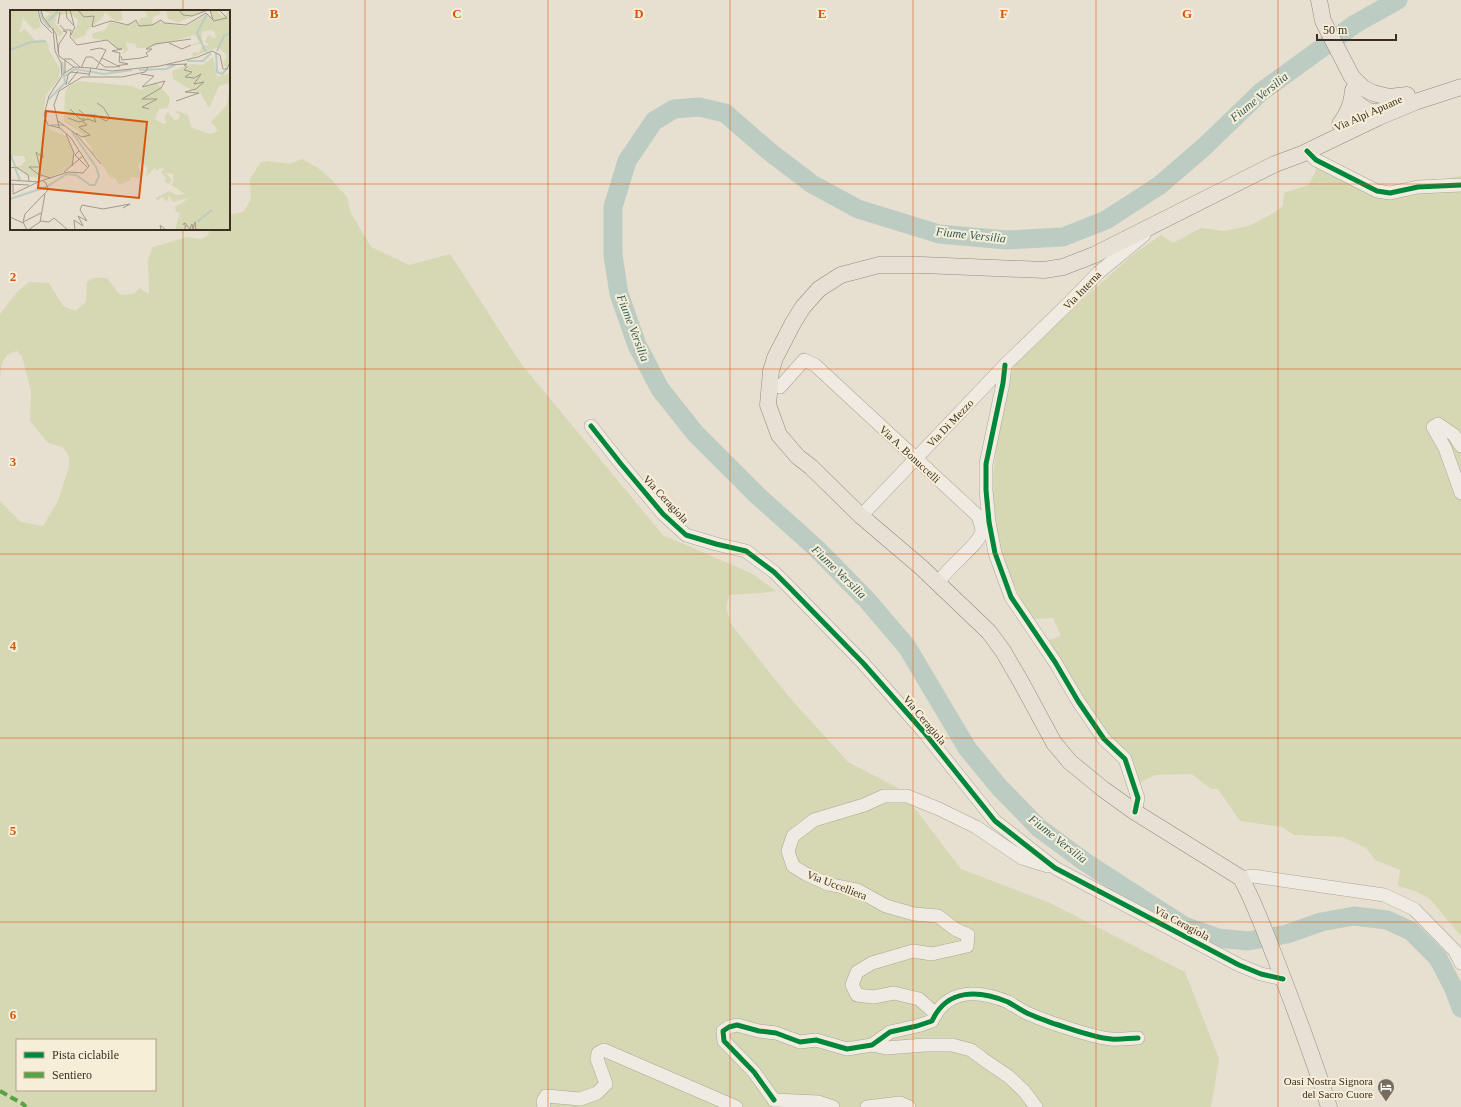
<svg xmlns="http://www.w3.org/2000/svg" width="1461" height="1107" font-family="Georgia,serif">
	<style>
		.green { fill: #d6d7b3; fill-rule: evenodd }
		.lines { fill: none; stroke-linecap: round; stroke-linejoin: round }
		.river { stroke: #bcccc2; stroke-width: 19 }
		.minor-casing { stroke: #ada599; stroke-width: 14 }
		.major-casing { stroke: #928b80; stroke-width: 17 }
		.minor { stroke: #efebe3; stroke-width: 13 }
		.major { stroke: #e6e1d4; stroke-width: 16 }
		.quiet { stroke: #54a441; stroke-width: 4; stroke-dasharray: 8 4; stroke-linecap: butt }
		.cycleway-casing { stroke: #f7eed8; stroke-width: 8 }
		.cycleway { stroke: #00873e; stroke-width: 5 }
		.grid { fill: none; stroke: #d7550e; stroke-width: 1; stroke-opacity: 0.55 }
		.labels { text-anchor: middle; stroke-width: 4; stroke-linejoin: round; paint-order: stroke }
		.street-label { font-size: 11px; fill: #3d2e20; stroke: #f7eed8 }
		.poi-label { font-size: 11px; fill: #3d2e20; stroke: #f7eed8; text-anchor: end }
		.water-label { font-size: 12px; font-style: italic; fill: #2f5d5a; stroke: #f7eed8 }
		.inset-river { fill: none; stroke: #bcccc2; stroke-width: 2 }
		.inset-road { fill: none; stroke: #a3998a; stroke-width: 1 }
		.view { fill: #d7550e; fill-opacity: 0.15; stroke: #d7550e; stroke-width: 2 }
		.inset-edge { fill: none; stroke: #3d2e20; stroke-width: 2 }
		.grid-label { font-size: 13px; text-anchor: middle; font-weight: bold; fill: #d7550e; stroke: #f7eed8; stroke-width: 4; stroke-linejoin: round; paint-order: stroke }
	</style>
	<rect width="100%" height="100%" fill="#e7e0d1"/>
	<g class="green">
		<polygon points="1319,158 1383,190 1461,176 1461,936 1430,899 1415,891 1398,886 1400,870 1375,860 1366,848 1343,837 1294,835 1282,827 1240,821 1218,789 1211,789 1192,774 1155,775 1139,783 1085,706 1049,640 1061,636 1053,618 1033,619 1020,597 1004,564 994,527 992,484 998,436 1007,386 1014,366 1033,345 1131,256 1161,235 1173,243 1201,228 1224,231 1249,226 1272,214 1283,206 1284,193 1308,185 1315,173"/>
		<path d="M302,159L318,168L329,177L347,197L350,211L371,247L409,265L450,254L522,365L663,535L751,573L776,591L762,593L729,595L726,608L731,624L790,698L848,762L900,789L961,869L1050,903L1185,972L1219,1059L1211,1107H0V501L21,522L43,526L58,501L69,467V459L67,452L62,447L48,443L30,421L31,391L22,356L17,351C0,355 1,368 0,383V314L18,291L29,282L49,283L63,306L75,311L86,302L87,282L93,278H107L120,295L134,294L139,288L149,294L148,260L153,247L187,237L201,239L207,236L211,229H229V215L243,212L251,200L250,179L261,162L268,161L289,164ZM17,1040H155V1090H17Z"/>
	</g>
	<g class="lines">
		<polyline class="river" points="1398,0 1355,24 1261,92 1204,147 1160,185 1106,220 1063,237 1007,240 939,234 858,209 812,184 770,152 725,113 699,107 674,109 654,121 627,161 613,207 613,255 619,294 637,345 660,389 695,433 758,496 817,549 867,600 907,647 967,748 999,787 1039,828 1085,862 1184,926 1218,938 1248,941 1287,934 1321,922 1354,916 1387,920 1411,931 1438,958 1454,989 1461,1008"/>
		<g class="minor-casing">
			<g id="minor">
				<polyline points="1307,151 1316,160 1377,191 1390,193 1418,187 1461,185"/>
				<polyline points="1005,365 1003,383 986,464 986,490 989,522 995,553 1011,597 1055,662 1078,701 1104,739 1125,759 1138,798 1135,812"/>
				<path d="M780,387L804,360L815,365L978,516C979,520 982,527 982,531C980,545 946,567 938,584"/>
				<polyline points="591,426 621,464 663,514 686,535 716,544 746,551 774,572 789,587 863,663 923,731 995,821 1055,868 1239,965 1261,974 1283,979"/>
				<polyline points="1461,446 1454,435 1438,424 1433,427 1445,448 1461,493"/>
				<polyline points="861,516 1005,365 1068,304 1098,273 1144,235"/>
				<polyline points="1241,878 1253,876 1384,895 1414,909 1455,951 1461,963"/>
				<polyline points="936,1014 919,999 894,993 873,997 857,995 852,985 857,972 872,963 913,951 932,954 967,946 968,935 955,929 938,916 914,914 886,906 857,890 828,884 806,874 793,866 788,851 793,836 814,820 864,805 884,796 907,796 939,809 976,827 1022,858 1048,866"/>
				<polyline points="872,1045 886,1048 925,1045 952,1045 971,1050 983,1059 1008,1076 1024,1091 1036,1107"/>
				<path d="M774,1100L754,1072L724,1041L723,1031L729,1027L737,1025L759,1031L776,1033L800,1042L816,1040L847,1049L872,1045L890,1032L917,1026L932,1021C947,988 979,990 1008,1002C1015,1006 1022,1011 1029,1014C1038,1018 1047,1021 1055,1024C1071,1029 1095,1038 1111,1039C1120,1040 1130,1038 1138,1038"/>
				<polyline points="774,1100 818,1102 833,1107"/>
				<polyline points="544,1107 543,1101 546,1096 580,1099 597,1093 606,1084 597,1059 598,1053 604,1050 736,1107"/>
				<polyline points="867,1107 900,1103 909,1107"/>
			</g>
		</g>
		<g class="major-casing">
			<g id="major">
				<polyline points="1319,0 1323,21 1352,77 1363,88 1373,93 1389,97 1407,95"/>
				<path d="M1352,99C1365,110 1370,116 1387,109"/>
				<path d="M1340,124C1348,113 1352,104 1353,90"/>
				<path d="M1329,1107C1313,1057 1295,1009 1276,960C1265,932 1255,904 1241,878L1135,812L1103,789L1070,762L1054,743L1021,682L1003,651L989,632L922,568L861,516L811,467L798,457L779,435L768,405L771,371L775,358L793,323L803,307L819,289L841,275L879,265H922L1044,270L1063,267L1094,255L1275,164L1302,154L1379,117L1415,102L1461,87"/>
			</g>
		</g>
		<use href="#minor" class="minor"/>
		<use href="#major" class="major"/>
		<polyline class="quiet" points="0,1091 23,1104 26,1107"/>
		<g class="cycleway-casing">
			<g id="cycleway">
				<polyline points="1307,151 1316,160 1377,191 1390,193 1418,187 1461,185"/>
				<polyline points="1005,365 1003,383 986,464 986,490 989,522 995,553 1011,597 1055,662 1078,701 1104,739 1125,759 1138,798 1135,812"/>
				<polyline points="591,426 621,464 663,514 686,535 716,544 746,551 774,572 789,587 863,663 923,731 995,821 1055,868 1239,965 1261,974 1283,979"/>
				<path d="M774,1100L754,1072L724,1041L723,1031L729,1027L737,1025L759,1031L776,1033L800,1042L816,1040L847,1049L872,1045L890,1032L917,1026L932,1021C947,988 979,990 1008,1002C1015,1006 1022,1011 1029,1014C1038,1018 1047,1021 1055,1024C1071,1029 1095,1038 1111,1039C1120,1040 1130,1038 1138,1038"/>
			</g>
		</g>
		<use href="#cycleway" class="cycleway"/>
	</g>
	<path class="grid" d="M183,0V11M365,0V1107M548,0V1107M730,0V1107M913,0V1107M1096,0V1107M1278,0V1107M0,184H11M229,184H1461M183,229V1107M0,369H1461M0,554H1461M0,738H1461M0,922H1461"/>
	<defs>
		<g id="hotel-pin" transform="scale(0.9)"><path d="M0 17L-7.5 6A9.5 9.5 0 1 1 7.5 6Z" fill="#786c5e" stroke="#f7eed8"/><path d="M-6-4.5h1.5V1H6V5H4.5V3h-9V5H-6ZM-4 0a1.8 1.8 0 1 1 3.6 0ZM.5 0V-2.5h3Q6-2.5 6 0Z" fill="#fff"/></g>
	</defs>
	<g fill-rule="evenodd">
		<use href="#hotel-pin" x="1386" y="1087"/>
	</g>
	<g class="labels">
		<g class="street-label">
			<text transform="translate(1368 113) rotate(-24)" y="4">Via Alpi Apuane</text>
			<text transform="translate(1082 290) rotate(-46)" y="4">Via Interna</text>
			<text transform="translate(950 423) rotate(-46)" y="4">Via Di Mezzo</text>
			<text transform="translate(910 454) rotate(43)" y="4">Via A. Bonuccelli</text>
			<text transform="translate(666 499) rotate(47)" y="4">Via Ceragiola</text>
			<text transform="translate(925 720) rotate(50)" y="4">Via Ceragiola</text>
			<text transform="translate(837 885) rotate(21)" y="4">Via Uccelliera</text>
			<text transform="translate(1182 923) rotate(28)" y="4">Via Ceragiola</text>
		</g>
		<g class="poi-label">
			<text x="1373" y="1085">Oasi Nostra Signora<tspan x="1373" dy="13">del Sacro Cuore</tspan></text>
		</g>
		<g class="water-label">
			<text transform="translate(1259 97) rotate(-39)" y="4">Fiume Versilia</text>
			<text transform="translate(971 235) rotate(6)" y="4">Fiume Versilia</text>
			<text transform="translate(633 328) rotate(69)" y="4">Fiume Versilia</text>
			<text transform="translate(839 572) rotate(44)" y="4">Fiume Versilia</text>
			<text transform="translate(1058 839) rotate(38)" y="4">Fiume Versilia</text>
		</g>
	</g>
	<g transform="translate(10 10)">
		<rect width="220" height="220" fill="#e7e0d1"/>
		<path d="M0,0L27,1L31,17L24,20L13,8L9,23L15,19L26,31L30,29L38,32L39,40L50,59L49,69L36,85L33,109L41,120L56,126L64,142L62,154L53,162L39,168L20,167L4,157L14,155L12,154L16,151L14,146H0ZM32,0H111L113,10L105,11L95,2L92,8L76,21V25L63,30L62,25L65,22L68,10L61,4L47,5L45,13L53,23L50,27L34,8L40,4ZM134,0H150V4L143,7L142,14L151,11L156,14L176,16L197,4L202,11L201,0H208V3L213,7L220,0V51L216,58L213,53L217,46L209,37L182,47L183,42L189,43L192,36L200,35L195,32L198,25L206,29L205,22L201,20L192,22V33L185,35H181L189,32L185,25L136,38H127L125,34L116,32L118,40L112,44L114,39H108L99,31L82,28L83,23L95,20L100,12L115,15L126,11L128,17L130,8L138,7ZM156,0H195L169,12L158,9ZM203,47L207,67L220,63V220H165L170,203L166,202L165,197L181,187L163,192L159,185L157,192L152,187L147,191L146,188L159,181L166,185L175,184L161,175L163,172V164L156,163L162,171L158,174L154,171L156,168L151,162L155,159L150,158L146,161L145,157L136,167L137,157L130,152L128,156L131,164L134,158L133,165L129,168L121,167L120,170L109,175L105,168L100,167L87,146L80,142L83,140L69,121L54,112L55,82L59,76L69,71L122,76L131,80L146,72L160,88L158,98L149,99L145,109L153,114L157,113L154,108L158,102L164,110L169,109L170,105L165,102L168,101L178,105L181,117L200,124L208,121L201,112L217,95L220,73L209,76L199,98L190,82L183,81L163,69L162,61L181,54L192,55Z" fill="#d6d7b3"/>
		<path class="inset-river" d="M30,0L33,10L40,18M38,11L49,0M0,40L21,32L36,31M207,41L214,26L220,23M196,42L187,23L197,4M206,43L207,62L212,64L218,58M177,51H193L201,43M129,60L156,59L165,55M55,66L65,59L94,64L122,60M39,89L55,73L52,52M41,115H54M0,143L5,156M5,158L10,170M0,189L36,177L57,164L66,165L80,175H85L89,166L86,157L62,122M187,212L202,200"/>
		<path class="inset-road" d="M28,0L31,12L42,23M31,0L33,7L46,24L49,46M56,0L57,8L65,17L61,25M60,0L64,15M68,0L74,7L84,6L82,17L101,11L118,15L126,10L129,16L142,15L151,10L154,13L176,15L196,3L203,10L200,0M169,0L173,5L182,6L198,0M203,11L217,8L209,0M48,14L50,2M50,15L54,20H61L60,27L67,35L97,30L108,39H112L102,41L110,43L109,52L118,54L106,56L110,57M43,18L45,41L51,53L52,66L39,86L34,105L38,115L50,118M159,33L172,39L181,35M80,40L90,38L96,40L86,59M48,42L49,34L57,22L53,21M49,46L64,57M111,46L112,50L131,48L138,46L136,43L142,39H136L145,34L181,29M92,48L106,55M54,49H61L70,57M55,50V63M157,55L177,54L174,55L177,57L174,60L182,62L175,67L184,68L191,64L184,74L194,72L186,79L175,82L189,83L166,91M71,58L76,47H82L95,57H106M53,64L64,57L81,58M131,64L144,66L132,77L155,71L151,78L132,89H147L132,97L139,99M79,66L81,58L102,61L150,56L188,47L202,41L210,45L213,59H217L220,52M58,74L68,61M56,75L58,65L61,62L79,64M60,99L70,109H75M69,100L75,105H85L96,111L100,108L93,97L87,93M58,108L69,112L78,109L86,112L84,107M48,111L66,124L91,154M66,123L72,127L80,125L69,117L77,115L72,111M56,124L64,143L62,156M32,140L33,148L26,142L30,157H19L28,164L40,168M69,141L65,145L77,157M0,158L6,157L18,165L19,171M54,162L73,146M0,170L29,172M28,172L58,162L73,163L79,156L61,128L49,117L44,95L49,81L72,67H112L135,62L138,58M0,174L19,175M3,174V184L28,172M0,207L13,213M30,211L39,212L44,208L58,220M13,212L31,203M17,220L13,212L15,204L38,180L36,173L33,171M18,220L30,212L35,184M65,220L64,210L73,216L68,206L77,211L70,200L72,195L93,199L120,194L113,198M151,220L150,215L156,220M162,220H174L176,216L173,214L175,213L180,219L182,214L183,219L185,212L186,220"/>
		<path class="view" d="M36,101L137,112L129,188L28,178Z"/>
		<rect width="220" height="220" class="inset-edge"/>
	</g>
	<g class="grid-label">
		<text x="274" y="18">B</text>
		<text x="457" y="18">C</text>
		<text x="639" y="18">D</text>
		<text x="822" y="18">E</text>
		<text x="1004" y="18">F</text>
		<text x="1187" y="18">G</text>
		<text x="13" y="281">2</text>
		<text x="13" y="466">3</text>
		<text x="13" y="650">4</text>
		<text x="13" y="835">5</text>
		<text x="13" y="1019">6</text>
	</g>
	<rect x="16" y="1039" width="140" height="52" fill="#f7eed8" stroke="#ada18e"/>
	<rect x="24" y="1052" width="20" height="6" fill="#00873e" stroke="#ada18e"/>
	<text x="52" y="1059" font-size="12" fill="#3d2e20">Pista ciclabile</text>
	<rect x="24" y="1072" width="20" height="6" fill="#54a441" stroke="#ada18e"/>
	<text x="52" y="1079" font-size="12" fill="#3d2e20">Sentiero</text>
	<path d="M1317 34v6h79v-6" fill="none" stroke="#3d2e20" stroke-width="2"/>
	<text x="1323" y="34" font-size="12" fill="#3d2e20" stroke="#f7eed8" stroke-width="3" paint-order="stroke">50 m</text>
</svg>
